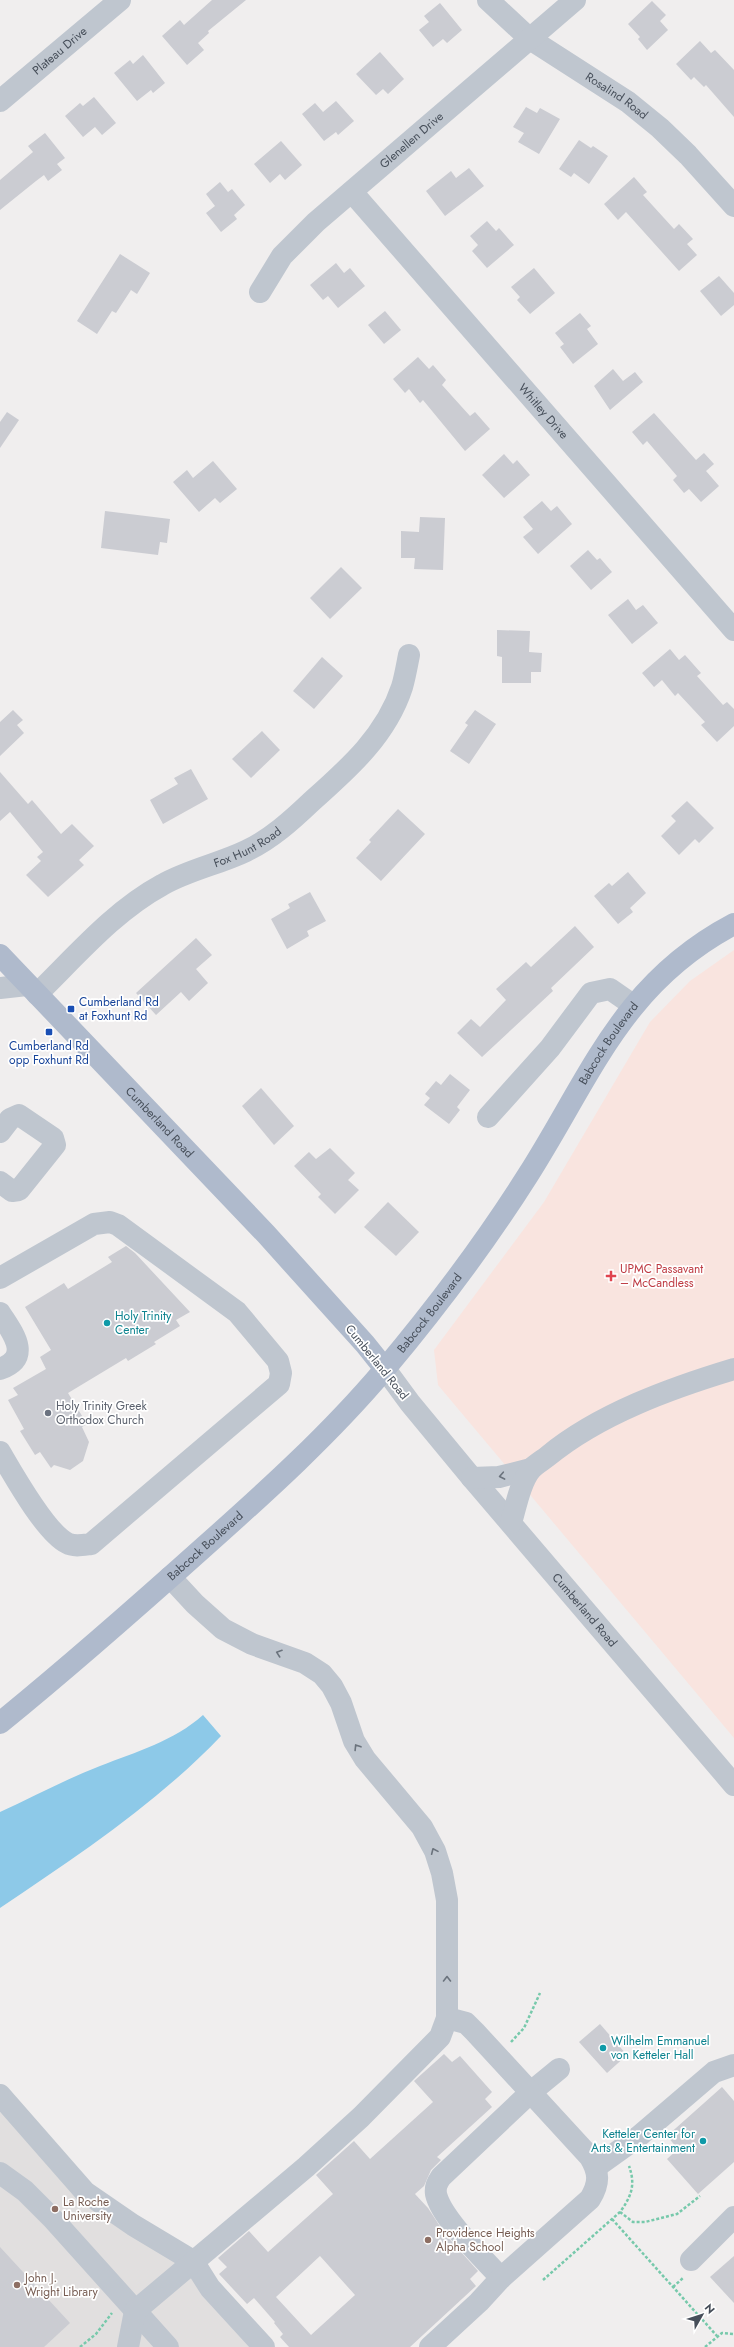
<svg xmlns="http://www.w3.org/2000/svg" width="734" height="2347" font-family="Jost,sans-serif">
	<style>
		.education { fill: #e1dfdf }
		.medical { fill: #f9e4df }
		.water { fill: #8dc9e8 }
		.building { fill: #cbccd2; fill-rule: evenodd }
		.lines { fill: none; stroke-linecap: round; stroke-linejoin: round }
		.path { stroke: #77c9ab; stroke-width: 2.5; stroke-dasharray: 3 2; stroke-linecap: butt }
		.minor { stroke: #bfc6cf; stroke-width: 22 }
		.major { stroke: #afbacc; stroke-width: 22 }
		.oneway { stroke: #6b737d }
		.transit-dot { fill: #1a4fb4; stroke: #fff; stroke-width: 1.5 }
		.health-dot { fill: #e0444e; stroke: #fff; stroke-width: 1.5 }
		.culture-dot { fill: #0f9aa8; stroke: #fff; stroke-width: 1.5 }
		.worship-dot { fill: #6b7280; stroke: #fff; stroke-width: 1.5 }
		.education-dot { fill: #8d6e63; stroke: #fff; stroke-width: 1.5 }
		.labels { text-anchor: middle; stroke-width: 3.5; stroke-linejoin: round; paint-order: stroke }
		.street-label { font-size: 12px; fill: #474f5a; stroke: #fff }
		.transit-label { font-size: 12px; fill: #164399; stroke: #fff; text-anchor: start }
		.health-label { font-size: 12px; fill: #be3a42; stroke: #fff; text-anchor: start }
		.culture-label { font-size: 12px; fill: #0d838f; stroke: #fff; text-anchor: start }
		.worship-label { font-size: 12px; fill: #5b616d; stroke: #fff; text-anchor: start }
		.education-label { font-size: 12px; fill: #785e54; stroke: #fff; text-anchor: start }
	</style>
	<rect width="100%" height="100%" fill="#f0eeee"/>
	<polygon class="education" points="0,2095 85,2192 193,2261 264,2347 0,2347"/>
	<polygon class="medical" points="734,950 734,1738 438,1385 434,1350 544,1202 650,1022 690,981"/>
	<path class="water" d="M203,1715L221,1736C156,1804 77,1856 0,1908V1812C33,1797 66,1779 100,1766C136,1752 174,1741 203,1715Z"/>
	<g class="building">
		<polygon points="212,0 246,0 208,31 209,33 198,43 204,50 187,65 162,36 180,20 184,25"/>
		<polygon points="652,1 666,15 660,21 668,30 647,50 638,39 640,37 628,24"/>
		<polygon points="440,3 462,30 447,43 443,39 433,47 419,30 429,22 424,16"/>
		<polygon points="700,41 711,53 715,50 734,70 734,117 706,85 704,87 694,77 691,80 676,64"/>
		<polygon points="380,52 404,79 388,94 383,89 376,95 356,74"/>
		<polygon points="143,55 165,83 153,93 151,90 137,101 114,73 130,60 133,64"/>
		<polygon points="94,97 116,123 102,135 95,127 83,137 65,116 80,103 83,106"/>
		<polygon points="336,101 354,121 338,135 336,132 324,141 302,114 315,103 323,112"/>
		<polygon points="526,107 537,113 540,108 560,119 539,154 518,142 524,133 513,127"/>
		<polygon points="45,133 65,158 57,164 62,170 48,181 44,175 36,181 0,210 0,180 33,152 28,146"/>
		<polygon points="579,140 591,148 593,146 608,156 589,184 574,173 571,177 559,169"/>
		<polygon points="281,141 302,165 285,180 280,174 270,183 254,164"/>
		<polygon points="469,168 484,186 445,216 426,191 451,171 456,178"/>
		<polygon points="634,177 647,192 643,195 674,229 679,224 693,239 687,244 697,255 679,271 626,212 618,220 604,204"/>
		<polygon points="220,182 228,192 232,189 245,205 234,215 237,219 221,232 206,213 215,206 206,194"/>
		<polygon points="487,221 496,231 499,228 514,245 487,268 472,251 478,245 470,236"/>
		<polygon points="120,254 150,273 137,294 131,290 116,313 112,311 97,334 77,321"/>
		<polygon points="336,263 344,273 350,268 365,286 338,308 328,296 323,300 310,285"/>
		<polygon points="534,268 555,293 530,314 517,300 520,297 511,287"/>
		<polygon points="719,276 734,293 734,305 721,316 700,291"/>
		<polygon points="385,311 401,330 384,344 368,325"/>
		<polygon points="580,313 591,326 587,329 598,344 573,364 560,347 564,344 555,333"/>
		<polygon points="418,357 429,369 433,365 446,380 442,385 470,416 475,412 490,429 465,451 423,400 420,403 409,389 405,393 393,379"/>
		<polygon points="613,369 623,381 635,372 643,382 610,410 594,386"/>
		<polygon points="7,412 19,420 0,448 0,422"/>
		<polygon points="654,413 696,460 704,453 714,464 706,471 719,486 701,502 689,489 684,493 673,480 677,476 647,441 643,445 632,432"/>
		<polygon points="504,454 513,464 517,460 530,475 504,498 482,475"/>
		<polygon points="213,461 237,489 220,503 215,498 199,512 173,482 187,470 193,478"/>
		<polygon points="542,501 551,511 557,506 572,524 538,554 523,537 533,529 523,517"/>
		<polygon points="105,511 170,519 167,543 160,542 158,555 101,548"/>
		<polygon points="420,517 445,518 443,570 414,569 415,558 401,558 401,531 419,532"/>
		<polygon points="588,550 597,560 600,558 612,572 591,590 570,566"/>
		<polygon points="341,567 362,588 330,619 310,598"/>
		<polygon points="628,599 636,610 643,605 658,623 632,644 608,615"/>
		<polygon points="497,630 530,631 529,652 542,653 541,672 531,672 531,683 502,683 502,657 497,656"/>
		<polygon points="670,649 679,660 685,655 701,673 697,676 723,705 727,702 734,709 734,726 717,742 701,725 705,722 678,693 675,696 662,680 654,687 642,673"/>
		<polygon points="322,657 343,676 314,709 293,691"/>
		<polygon points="13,710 23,720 17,725 24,733 0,756 0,722"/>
		<polygon points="475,710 496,724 469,764 450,751 468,725 465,723"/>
		<polygon points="262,731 280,750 251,778 232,759"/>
		<polygon points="191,769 208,799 163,824 150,800 178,784 174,778"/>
		<polygon points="0,772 28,804 32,800 61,834 72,824 94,846 79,860 84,865 48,897 26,875 41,861 37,857 43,852 10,812 0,821"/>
		<polygon points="687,801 714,828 699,843 695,839 679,855 661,836 676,821 671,816"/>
		<polygon points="398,809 425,834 381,881 356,858 371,842 369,840"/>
		<polygon points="628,872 646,893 630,908 633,912 618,924 594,896 609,883 612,886"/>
		<polygon points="310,892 326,921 307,931 309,936 287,949 271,919 290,908 288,904"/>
		<polygon points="575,926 594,947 551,988 553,991 482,1057 457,1033 471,1019 480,1027 506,1000 496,989 526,962 531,967"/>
		<polygon points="196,938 212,955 196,969 208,983 189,1001 181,992 156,1015 136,993"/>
		<polygon points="450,1074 470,1090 457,1107 460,1110 449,1124 424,1105 430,1098 425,1094 436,1081 441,1085"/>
		<polygon points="261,1088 294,1126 274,1145 242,1106"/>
		<polygon points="330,1148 355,1173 348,1180 359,1190 335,1214 318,1197 321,1194 294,1166 309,1152 316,1159"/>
		<polygon points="388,1202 419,1232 396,1256 364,1227"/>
		<polygon points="126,1246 135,1253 190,1312 176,1320 180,1326 154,1342 156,1344 128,1361 126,1358 68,1393 87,1424 82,1427 89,1442 83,1461 70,1470 54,1465 51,1468 40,1452 35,1455 20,1431 24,1429 8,1400 18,1395 13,1388 46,1369 40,1357 51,1350 25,1307 64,1283 68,1289 112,1262 108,1257"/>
		<polygon points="600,2024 627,2055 607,2073 579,2042"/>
		<path d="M444,2054L452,2062L460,2056L492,2092L485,2099L492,2107L437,2157L441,2160L431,2170L424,2186L415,2194L428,2208L445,2234L478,2271L470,2279L476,2286L410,2347H289L280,2337L283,2334L274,2323L275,2322L254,2298L247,2304L219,2274L227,2267L218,2258L249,2231L268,2252L333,2194L316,2175L354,2141L370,2159L433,2102L414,2081ZM320,2256L355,2295L311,2335L276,2297Z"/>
		<polygon points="722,2087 734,2101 734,2162 698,2194 667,2159 678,2149 667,2136"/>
		<polygon points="0,2247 70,2323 44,2347 0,2347"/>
		<polygon points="734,2256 734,2303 710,2277"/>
	</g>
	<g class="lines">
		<g class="path">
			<polyline points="511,2042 524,2028 540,1993"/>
			<polyline points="620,2212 633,2222 645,2222 677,2214 700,2196"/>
			<polyline points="612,2219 717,2336"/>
			<path d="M543,2280L620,2212C631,2197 636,2185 629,2166"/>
			<polyline points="673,2287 683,2278"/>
			<polyline points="80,2347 96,2334 112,2313"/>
			<polyline points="705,2347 722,2333 734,2334"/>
		</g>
		<g class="minor">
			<path id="s1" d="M488,0L530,39L628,102L660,128L688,155L734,206"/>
			<path id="s2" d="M0,101L120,0"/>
			<path id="s3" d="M352,192L734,630"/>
			<path id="s4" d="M260,292L282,256L316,222L575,0"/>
			<polyline points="0,988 27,985"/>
			<path id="s5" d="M37,994C76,956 114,911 162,885C188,870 219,864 246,851C271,839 291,821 311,802C348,769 386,736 402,687C405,677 407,665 409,655"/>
			<polyline points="488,1117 550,1048 591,993 610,989 633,1005"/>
			<polyline points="0,1132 10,1119 19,1115 53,1138 55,1145 19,1190 12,1191 0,1182"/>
			<path d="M0,1278L94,1224L110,1222L118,1225L237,1312L278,1361L281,1373L279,1384L91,1544C83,1545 74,1547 67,1543C45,1532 13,1474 0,1452"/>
			<path d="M0,1313C12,1332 33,1357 0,1369"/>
			<path id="s6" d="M385,1369L410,1403L472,1478L734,1785"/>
			<polyline points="472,1478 499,1477 531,1469"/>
			<path d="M511,1523C516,1506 520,1483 531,1469C536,1464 543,1460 548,1456C599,1414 671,1388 734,1369"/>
			<polyline points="0,2095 85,2192 133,2225 193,2261 210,2288 264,2347"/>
			<polyline points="596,2167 638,2137 714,2072 734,2065"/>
			<polyline points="0,2173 25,2191 52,2218 168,2347"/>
			<polyline points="691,2260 734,2217"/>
			<path d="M501,2278C484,2259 441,2218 436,2194C435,2187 437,2183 441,2177L531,2092L559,2069"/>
			<polyline points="128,2347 135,2311 306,2167 361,2117 440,2037 447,2018 447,1900 442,1873 435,1851 422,1827 365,1759 354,1741 341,1703 332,1686 322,1674 305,1663 252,1644 223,1629 195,1604 170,1577"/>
			<path d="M430,2347L479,2302L501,2278L590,2199C600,2183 599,2172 590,2157L475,2032L466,2023L447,2018"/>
		</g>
		<g class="major">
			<path id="s7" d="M0,955L266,1234L365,1344L385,1369"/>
			<path id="s8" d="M0,1723C70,1666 137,1607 204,1547C267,1491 330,1434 384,1370C436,1308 485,1243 528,1175C591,1076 622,983 734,924"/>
		</g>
	</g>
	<defs><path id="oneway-chevron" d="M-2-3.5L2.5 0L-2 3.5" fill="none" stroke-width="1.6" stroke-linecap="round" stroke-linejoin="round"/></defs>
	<g class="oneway">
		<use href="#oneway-chevron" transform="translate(502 1476) rotate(169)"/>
		<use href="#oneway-chevron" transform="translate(279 1653) rotate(-161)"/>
		<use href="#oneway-chevron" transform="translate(357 1747) rotate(-122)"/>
		<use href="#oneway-chevron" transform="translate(434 1851) rotate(-114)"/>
		<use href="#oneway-chevron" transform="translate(447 1979) rotate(-90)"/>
	</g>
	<g class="transit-dot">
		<rect x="67" y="1005" width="8" height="8" rx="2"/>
		<rect x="45" y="1028" width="8" height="8" rx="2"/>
	</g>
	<path class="health-dot" d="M609 1270h4v4h4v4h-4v4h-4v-4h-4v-4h4z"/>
	<g class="culture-dot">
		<circle cx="107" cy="1323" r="4"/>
		<circle cx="603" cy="2048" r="4"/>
		<circle cx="703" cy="2141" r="4"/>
	</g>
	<circle class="worship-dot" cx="48" cy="1413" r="4"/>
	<g class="education-dot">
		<circle cx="55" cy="2209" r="4"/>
		<circle cx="428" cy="2240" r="4"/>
		<circle cx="17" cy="2285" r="4"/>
	</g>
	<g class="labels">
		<g class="street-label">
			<text dy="4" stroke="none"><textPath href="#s2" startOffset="78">Plateau Drive</textPath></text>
			<text dy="4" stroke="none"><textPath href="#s1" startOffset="161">Rosalind Road</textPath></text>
			<text dy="4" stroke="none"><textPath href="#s4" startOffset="216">Glenellen Drive</textPath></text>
			<text dy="4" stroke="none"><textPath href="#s3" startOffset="291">Whitley Drive</textPath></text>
			<text dy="4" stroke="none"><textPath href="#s5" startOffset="260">Fox Hunt Road</textPath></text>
			<text dy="4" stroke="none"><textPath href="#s8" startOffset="919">Babcock Boulevard</textPath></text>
			<text dy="4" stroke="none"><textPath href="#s7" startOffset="231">Cumberland Road</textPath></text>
			<text dy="4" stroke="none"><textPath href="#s8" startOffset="595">Babcock Boulevard</textPath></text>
			<text transform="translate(377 1362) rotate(51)" y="4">Cumberland Road</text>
			<text dy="4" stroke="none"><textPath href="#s8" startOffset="271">Babcock Boulevard</textPath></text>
			<text dy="4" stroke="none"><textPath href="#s6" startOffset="313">Cumberland Road</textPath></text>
		</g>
		<g class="transit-label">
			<text x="79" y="1006">Cumberland Rd<tspan x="79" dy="14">at Foxhunt Rd</tspan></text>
			<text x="49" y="1050" text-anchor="middle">Cumberland Rd<tspan x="49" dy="14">opp Foxhunt Rd</tspan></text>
		</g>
		<g class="health-label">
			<text x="620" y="1273">UPMC Passavant<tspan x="620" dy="14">– McCandless</tspan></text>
		</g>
		<g class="culture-label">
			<text x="115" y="1320">Holy Trinity<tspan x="115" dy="14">Center</tspan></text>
			<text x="611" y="2045">Wilhelm Emmanuel<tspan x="611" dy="14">von Ketteler Hall</tspan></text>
			<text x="695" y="2138" text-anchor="end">Ketteler Center for<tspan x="695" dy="14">Arts &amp; Entertainment</tspan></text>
		</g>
		<g class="worship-label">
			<text x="56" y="1410">Holy Trinity Greek<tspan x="56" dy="14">Orthodox Church</tspan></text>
		</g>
		<g class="education-label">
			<text x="63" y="2206">La Roche<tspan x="63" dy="14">University</tspan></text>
			<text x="436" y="2237">Providence Heights<tspan x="436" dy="14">Alpha School</tspan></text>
			<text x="25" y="2282">John J.<tspan x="25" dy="14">Wright Library</tspan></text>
		</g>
	</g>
	<g transform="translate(702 2315) rotate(51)" stroke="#ffffff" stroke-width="3" paint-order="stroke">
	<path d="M0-3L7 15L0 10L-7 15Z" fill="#474f5a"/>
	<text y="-6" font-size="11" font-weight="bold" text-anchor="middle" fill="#474f5a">N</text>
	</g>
</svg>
